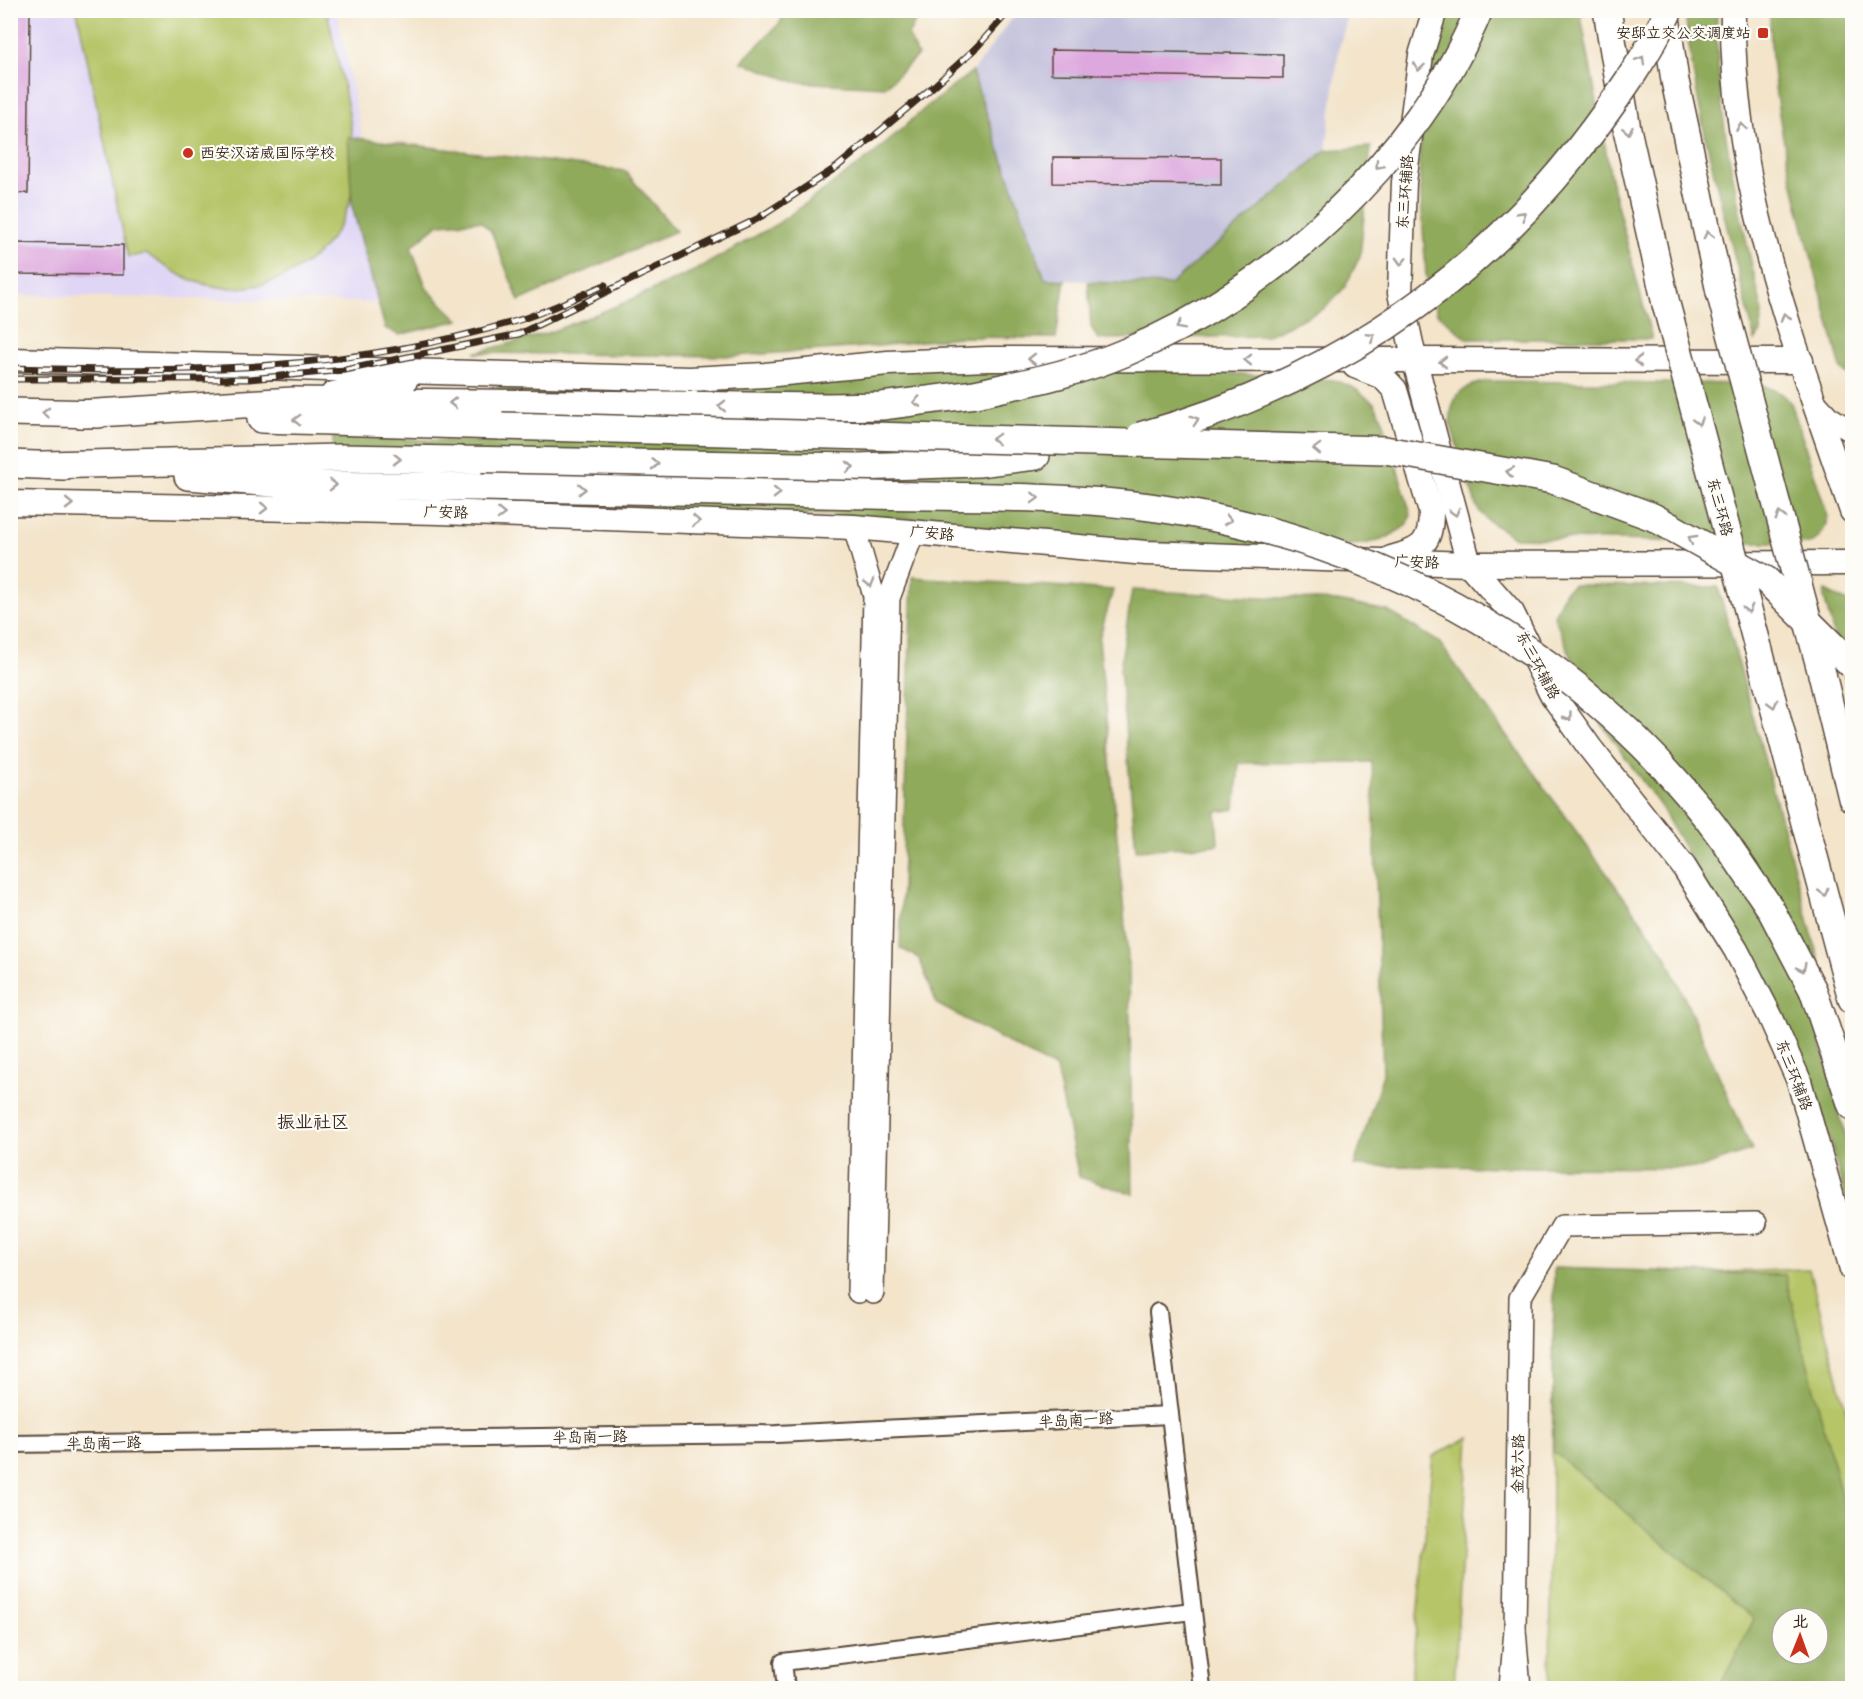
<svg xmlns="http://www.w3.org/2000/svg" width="1863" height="1699" font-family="Delius,'LXGW WenKai TC',sans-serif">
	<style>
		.built { fill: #dfd5f5 }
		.industrial { fill: #c3c1db }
		.green { fill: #b5c567; stroke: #787842; stroke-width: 1.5; fill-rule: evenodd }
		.forest { fill: #90aa5c; stroke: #666a3d; stroke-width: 1.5; fill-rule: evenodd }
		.building { fill: #dda8de }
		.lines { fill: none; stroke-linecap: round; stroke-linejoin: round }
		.minor-casing { stroke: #574638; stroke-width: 20 }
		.tertiary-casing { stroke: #574638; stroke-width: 24 }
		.secondary-casing { stroke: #574638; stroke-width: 27 }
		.trunk-casing { stroke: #574638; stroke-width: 30 }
		.minor { stroke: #fff; stroke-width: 16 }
		.tertiary { stroke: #fff; stroke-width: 21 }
		.secondary { stroke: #fff; stroke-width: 24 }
		.trunk { stroke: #fff; stroke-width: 27 }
		.rail-casing { stroke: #3b2a1e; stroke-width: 7 }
		.rail { stroke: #fdfcf7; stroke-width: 4.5; stroke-dasharray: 14; stroke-linecap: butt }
		.trunk-bridge-casing { stroke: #574638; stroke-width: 30; stroke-linecap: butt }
		.trunk-bridge { stroke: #fff; stroke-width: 27 }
		.oneway { stroke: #a79f9a }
		.poi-dot { fill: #c8321e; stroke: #fdfcf7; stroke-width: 2 }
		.labels { text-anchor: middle; stroke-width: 4.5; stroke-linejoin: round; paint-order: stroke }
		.poi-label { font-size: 15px; fill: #3b2a1e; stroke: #fdfcf7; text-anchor: end }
		.street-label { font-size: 15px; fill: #3b2a1e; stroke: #fdfcf7 }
		.quarter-label { font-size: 18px; fill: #3b2a1e; stroke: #fdfcf7 }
	</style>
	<rect width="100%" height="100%" fill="#fdfcf7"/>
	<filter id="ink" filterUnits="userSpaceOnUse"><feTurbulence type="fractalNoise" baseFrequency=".0167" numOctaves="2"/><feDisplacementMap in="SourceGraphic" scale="12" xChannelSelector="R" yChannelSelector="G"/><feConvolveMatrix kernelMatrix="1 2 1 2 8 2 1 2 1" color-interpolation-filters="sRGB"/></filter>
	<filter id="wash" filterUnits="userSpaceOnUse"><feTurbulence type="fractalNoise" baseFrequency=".008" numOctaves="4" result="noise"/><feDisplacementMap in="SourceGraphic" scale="24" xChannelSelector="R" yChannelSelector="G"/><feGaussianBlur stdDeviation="1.35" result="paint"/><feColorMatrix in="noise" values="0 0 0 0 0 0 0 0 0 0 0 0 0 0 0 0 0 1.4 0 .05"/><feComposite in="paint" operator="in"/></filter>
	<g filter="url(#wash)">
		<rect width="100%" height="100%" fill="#f3e4ca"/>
		<polygon class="built" points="11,11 337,11 395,303 11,295"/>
		<polygon class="industrial" points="1018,11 1349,11 1339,48 1326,150 1170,285 1045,279 972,72"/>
		<g class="green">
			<path d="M77,11H327C337,63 361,139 352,191C339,261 262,306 194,281C177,275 162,265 147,254L128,257Z"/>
			<path d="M1809,1269L1852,1432V1688H1550L1554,1278ZM1782,1618H1818V1654H1782Z"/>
			<polygon points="1469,1437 1454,1688 1410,1688 1433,1456"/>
		</g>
		<g class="forest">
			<polygon points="785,11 921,11 908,35 918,55 885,87 795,82 741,62 780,23"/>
			<polygon points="1440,11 1480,11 1491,17 1493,11 1580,11 1613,189 1652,339 1467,339 1437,313 1426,276 1419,164 1426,85"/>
			<path d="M1685,11H1717C1714,113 1740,211 1762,310L1761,332L1755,341C1730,232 1696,122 1685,11Z"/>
			<path d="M1770,11H1852V377L1841,369C1812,252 1770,132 1770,11Z"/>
			<polygon points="972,72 1045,279 1065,280 1056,338 959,337 879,346 734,356 474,353 548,333 619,305 696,270 777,224 876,152 925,108"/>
			<polygon points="348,137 625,171 676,231 519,301 491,231 480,221 439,224 411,247 427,289 459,320 399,335 385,328 352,206"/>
			<polygon points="1371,147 1360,256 1345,287 1324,309 1266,336 1098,339 1091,327 1088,282 1170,285 1326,150"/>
			<polygon points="999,364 1225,373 1334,380 1354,388 1374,403 1383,420 1411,515 1406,526 1388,537 1365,544 1299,547 1132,543 1042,537 922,520 800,514 334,504 333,437 496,442 498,384"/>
			<path d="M1487,381L1760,384L1783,394L1791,403L1828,517C1824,530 1822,538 1809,544L1515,538L1487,520L1477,508L1450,423L1452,407L1457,395L1470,386Z"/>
			<polygon points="912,577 1113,590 1099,639 1129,968 1133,1194 1079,1177 1056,1069 937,1004 919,958 900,948"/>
			<polygon points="1573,585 1718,587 1825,982 1819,1038 1852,1159 1852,1224 1831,1143 1795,1046 1661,807 1600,722 1560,631 1554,616 1565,591"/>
			<polygon points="1132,590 1337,601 1388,611 1439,642 1665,954 1752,1150 1700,1168 1354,1166 1383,1074 1372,762 1239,763 1235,809 1216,812 1218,845 1136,850 1120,669"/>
			<polygon points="1825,591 1852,604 1852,705 1824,597"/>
			<path d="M1554,1268L1785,1275L1852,1538V1688H1719L1754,1619L1553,1451ZM1782,1618H1818V1654H1782Z"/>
		</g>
		<g id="blocks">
			<g class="building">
				<polygon points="10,10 30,10 28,193 10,194"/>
				<polygon points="1051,50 1283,54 1283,78 1051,74"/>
				<polygon points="1053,157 1221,158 1221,185 1053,183"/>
				<polygon points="10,243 123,245 123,275 10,274"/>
			</g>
		</g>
	</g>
	<g filter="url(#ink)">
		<use href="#blocks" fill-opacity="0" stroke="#574638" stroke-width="1.5"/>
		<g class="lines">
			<g class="minor-casing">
				<g id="minor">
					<polyline points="1158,1312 1202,1688"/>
					<polyline points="10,1444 777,1434 1170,1415"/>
					<polyline points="786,1688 783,1662 1192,1611"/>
				</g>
			</g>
			<g class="tertiary-casing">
				<g id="tertiary">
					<polyline points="1814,401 1828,416 1852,432"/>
					<polyline points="854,527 874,596 858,1292"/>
					<polyline points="873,1293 889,598 914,531"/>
					<polyline points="1515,1630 1520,1298 1562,1226 1756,1223"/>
					<polyline points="1510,1688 1515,1630 1520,1688"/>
				</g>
			</g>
			<g class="secondary-casing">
				<g id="secondary">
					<polyline points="1435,10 1421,55 1404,182 1400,293 1415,362 1469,564 1512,613 1551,693 1590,748 1684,867 1736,950 1770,1016 1799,1081 1852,1269"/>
					<path d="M1733,10C1730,182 1797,352 1852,511"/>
					<polyline points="10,360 690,379 765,375 888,363 988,359 1801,361"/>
					<path d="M1355,366L1383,377L1395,390L1431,512C1431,544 1422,550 1391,558"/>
					<polyline points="333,394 405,381"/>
					<polyline points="10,503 439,512 854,527 1146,553 1469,564 1852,563"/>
				</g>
			</g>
			<g class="trunk-casing">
				<g id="trunk">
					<polyline points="1607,10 1627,129 1666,304"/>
					<polyline points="1665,10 1675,81 1720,292"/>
					<polyline points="10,412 99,414"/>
					<polyline points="81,414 293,401 828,407 882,406 975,394"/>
					<polyline points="261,419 502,426"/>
					<polyline points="10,464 63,466"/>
					<polyline points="45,465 339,458 857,467 978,463 1036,456"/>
					<polyline points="188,476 297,485 481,487"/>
					<polyline points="1758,647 1852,999"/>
					<polyline points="1822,674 1852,798"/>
					<polyline points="1728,846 1770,908 1813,990 1852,1106"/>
				</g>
			</g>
			<use href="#minor" class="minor"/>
			<use href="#tertiary" class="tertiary"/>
			<use href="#secondary" class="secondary"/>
			<use href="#trunk" class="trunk"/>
			<g class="rail-casing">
				<g id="rail">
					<path d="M10,368C186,373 346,372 516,321C546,312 576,297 605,285"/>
					<polyline points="10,379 249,379 345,370 519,334 757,219 837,167 935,85 977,47 1010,10"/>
				</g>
			</g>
			<use href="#rail" class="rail"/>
			<g class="trunk-bridge-casing">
				<g id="trunk-bridge">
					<polyline points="1720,292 1822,674"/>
					<polyline points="1666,304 1758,647"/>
					<path d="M975,394C1025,383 1077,373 1124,353C1272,292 1417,160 1479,10"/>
					<polyline points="502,426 1385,450 1553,480 1653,517 1766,580 1852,665"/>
					<path d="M1140,436C1325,385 1479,284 1594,129C1621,92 1649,53 1669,10"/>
					<path d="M481,487C611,490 741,492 870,495C968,497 1067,495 1164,509C1389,542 1595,660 1728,846"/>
				</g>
			</g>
			<use href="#trunk-bridge" class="trunk-bridge"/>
		</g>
		<defs><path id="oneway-chevron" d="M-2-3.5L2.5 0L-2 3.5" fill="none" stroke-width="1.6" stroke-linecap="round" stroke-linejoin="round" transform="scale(1.5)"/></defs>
		<g class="oneway">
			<use href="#oneway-chevron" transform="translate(1641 60) rotate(-59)"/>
			<use href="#oneway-chevron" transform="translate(1419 67) rotate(98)"/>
			<use href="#oneway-chevron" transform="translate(1741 127) rotate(-100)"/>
			<use href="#oneway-chevron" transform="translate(1628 130) rotate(79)"/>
			<use href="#oneway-chevron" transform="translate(1379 165) rotate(131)"/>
			<use href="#oneway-chevron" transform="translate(1522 215) rotate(-46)"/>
			<use href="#oneway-chevron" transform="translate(1708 235) rotate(-103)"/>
			<use href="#oneway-chevron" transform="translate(1401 261) rotate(92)"/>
			<use href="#oneway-chevron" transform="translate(1785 317) rotate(-109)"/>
			<use href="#oneway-chevron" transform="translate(1180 326) rotate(153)"/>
			<use href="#oneway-chevron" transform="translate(1371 337) rotate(-32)"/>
			<use href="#oneway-chevron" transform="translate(1032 359) rotate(180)"/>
			<use href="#oneway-chevron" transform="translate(1248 360) rotate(-179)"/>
			<use href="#oneway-chevron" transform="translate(1638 361) rotate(180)"/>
			<use href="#oneway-chevron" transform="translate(1443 362) rotate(180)"/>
			<use href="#oneway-chevron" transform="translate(917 402) rotate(173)"/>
			<use href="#oneway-chevron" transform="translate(453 403) rotate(-180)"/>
			<use href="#oneway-chevron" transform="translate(722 406) rotate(-179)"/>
			<use href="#oneway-chevron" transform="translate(46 413) rotate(-179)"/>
			<use href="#oneway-chevron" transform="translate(297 420) rotate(-178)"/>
			<use href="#oneway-chevron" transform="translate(1195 420) rotate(-18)"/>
			<use href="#oneway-chevron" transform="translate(1698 421) rotate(75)"/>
			<use href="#oneway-chevron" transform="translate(996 439) rotate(-178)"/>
			<use href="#oneway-chevron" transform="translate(1317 449) rotate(-178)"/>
			<use href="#oneway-chevron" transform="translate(397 459) rotate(1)"/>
			<use href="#oneway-chevron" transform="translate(655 464) rotate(1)"/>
			<use href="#oneway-chevron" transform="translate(850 467) rotate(-1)"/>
			<use href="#oneway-chevron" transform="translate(1510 472) rotate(-170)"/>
			<use href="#oneway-chevron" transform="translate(333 485) rotate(1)"/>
			<use href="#oneway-chevron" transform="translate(582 489) rotate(1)"/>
			<use href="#oneway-chevron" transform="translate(777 493) rotate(1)"/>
			<use href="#oneway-chevron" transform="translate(1035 498) rotate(2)"/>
			<use href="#oneway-chevron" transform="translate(69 504) rotate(1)"/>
			<use href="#oneway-chevron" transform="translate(264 508) rotate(1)"/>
			<use href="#oneway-chevron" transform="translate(1455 512) rotate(75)"/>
			<use href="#oneway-chevron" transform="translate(501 514) rotate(2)"/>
			<use href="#oneway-chevron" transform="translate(1780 516) rotate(-105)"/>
			<use href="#oneway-chevron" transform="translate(1228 520) rotate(12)"/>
			<use href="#oneway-chevron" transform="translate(696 521) rotate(2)"/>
			<use href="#oneway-chevron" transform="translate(1692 539) rotate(-150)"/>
			<use href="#oneway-chevron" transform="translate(870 583) rotate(74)"/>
			<use href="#oneway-chevron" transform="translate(1748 609) rotate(75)"/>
			<use href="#oneway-chevron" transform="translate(1773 704) rotate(75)"/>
			<use href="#oneway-chevron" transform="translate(1568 717) rotate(54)"/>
			<use href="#oneway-chevron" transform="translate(1824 892) rotate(75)"/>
			<use href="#oneway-chevron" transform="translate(1802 968) rotate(64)"/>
		</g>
	</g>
	<g class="poi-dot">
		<rect x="1757" y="27" width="12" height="12" rx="3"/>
		<circle cx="188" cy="153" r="6"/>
	</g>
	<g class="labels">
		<g class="poi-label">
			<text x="1751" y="38">安邸立交公交调度站</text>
			<text x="200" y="158" text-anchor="start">西安汉诺威国际学校</text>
		</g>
		<g class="street-label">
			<text transform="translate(1405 192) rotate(-86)" y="5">东三环辅路</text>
			<text transform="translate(1720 507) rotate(75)" y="5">东三环路</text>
			<text transform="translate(446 512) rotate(2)" y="5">广安路</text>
			<text transform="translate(932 533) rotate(5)" y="5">广安路</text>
			<text transform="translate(1417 562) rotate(2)" y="5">广安路</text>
			<text transform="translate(1538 665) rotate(62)" y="5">东三环辅路</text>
			<text transform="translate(1794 1075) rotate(69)" y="5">东三环辅路</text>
			<text transform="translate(1076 1420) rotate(-3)" y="5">半岛南一路</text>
			<text transform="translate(590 1437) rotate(-1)" y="5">半岛南一路</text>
			<text transform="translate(104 1443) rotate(-1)" y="5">半岛南一路</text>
			<text transform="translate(1518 1464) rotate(-89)" y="5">金茂六路</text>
		</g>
		<g class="quarter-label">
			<text x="313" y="1128">振业社区</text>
		</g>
	</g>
	<rect width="1863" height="1699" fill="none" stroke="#fdfcf7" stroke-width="36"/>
	<g transform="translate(1800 1636) rotate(1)"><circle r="28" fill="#fdfcf7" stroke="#afa8a0" stroke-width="1.5"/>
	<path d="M0-4.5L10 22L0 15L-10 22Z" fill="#c8321e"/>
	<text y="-9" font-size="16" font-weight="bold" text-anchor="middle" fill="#3b2a1e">北</text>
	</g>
</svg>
